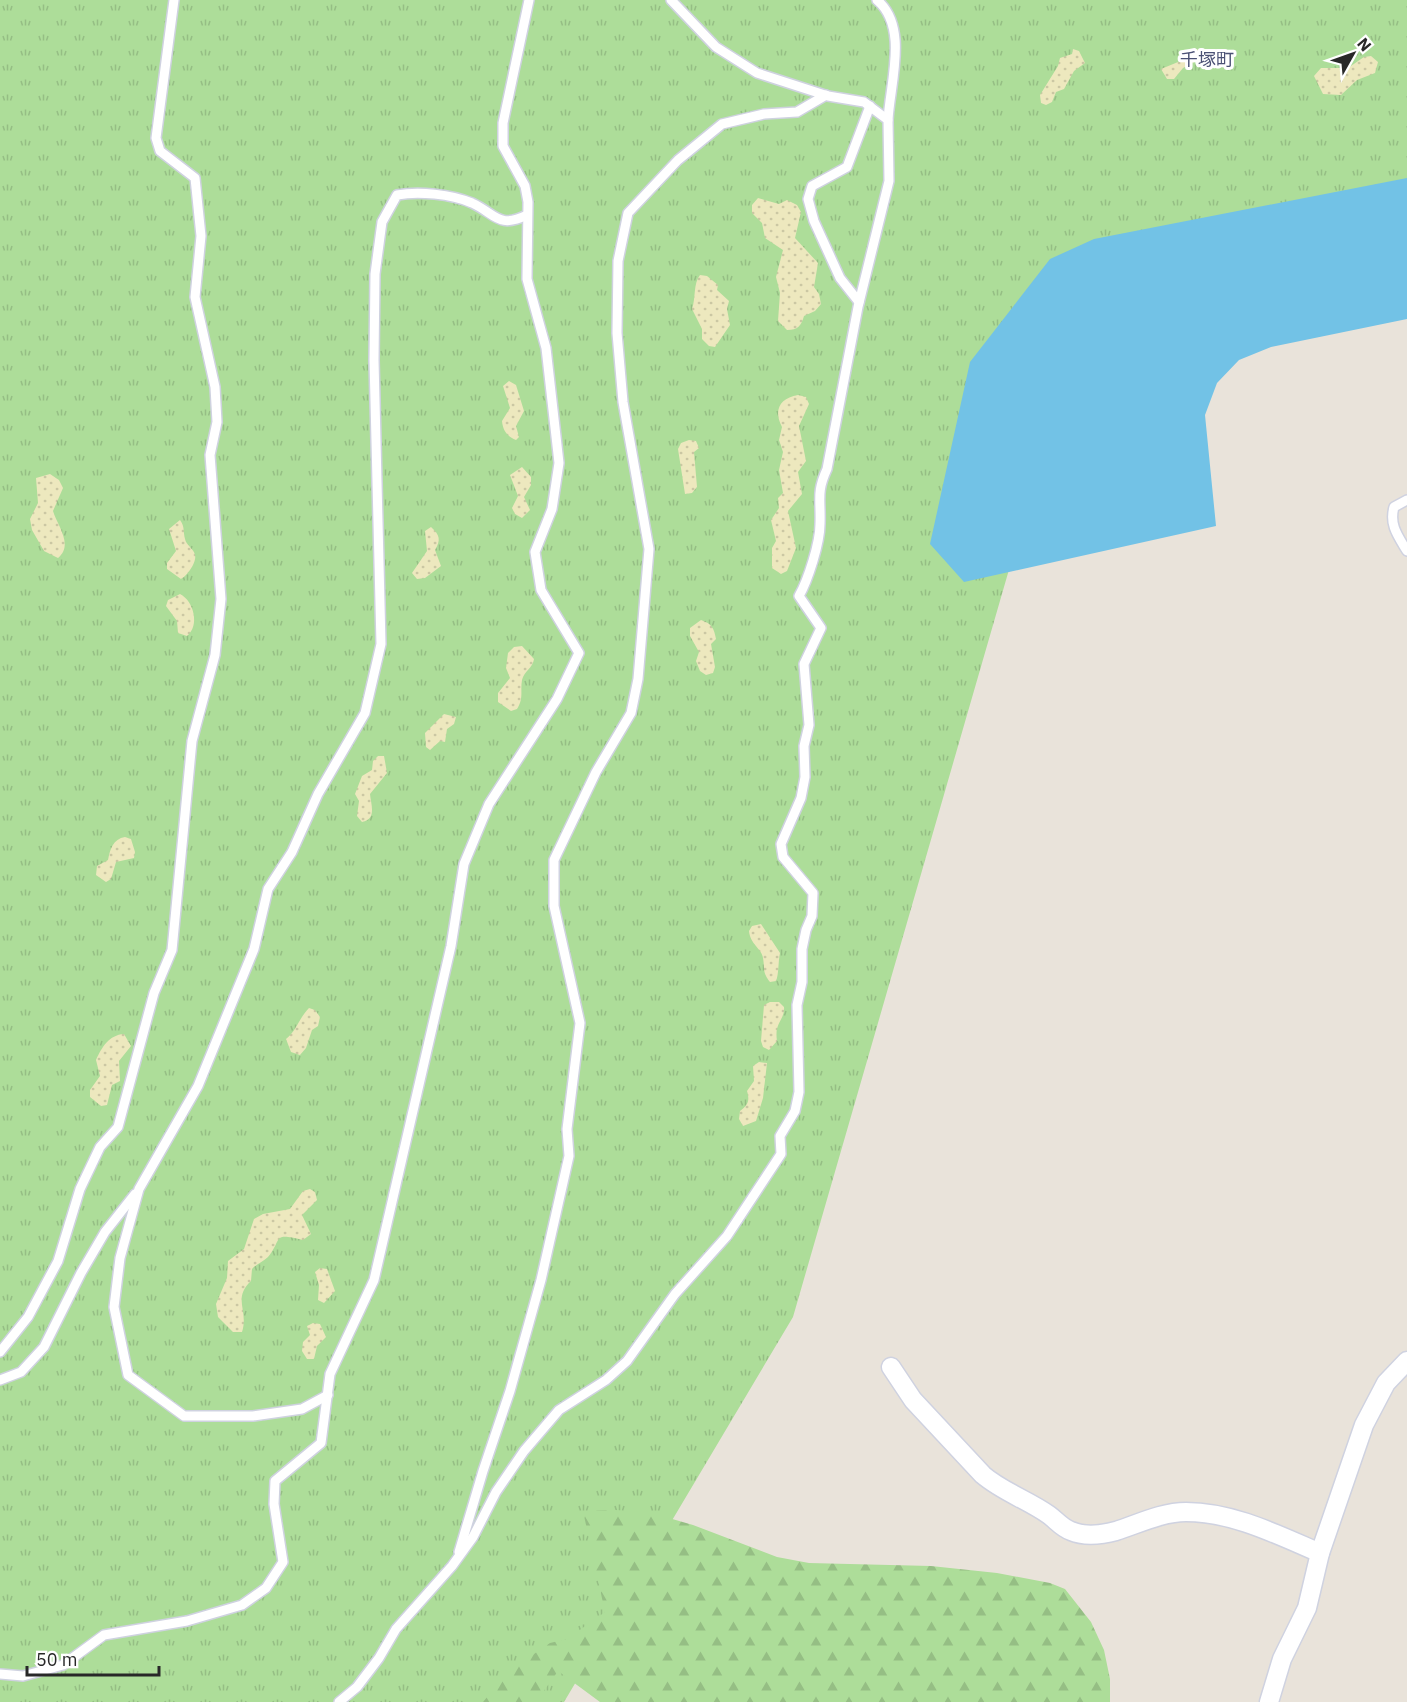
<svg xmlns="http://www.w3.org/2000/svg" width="1407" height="1702" font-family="'IBM Plex Sans','Noto Sans JP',sans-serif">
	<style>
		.grass { fill: url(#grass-tufts) }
		.forest { fill: url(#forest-firs) }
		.sand { fill: url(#sand-dots) }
		.water { fill: #72c2e6 }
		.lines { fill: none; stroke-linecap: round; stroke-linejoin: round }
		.service-casing { stroke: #cfd2e0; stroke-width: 12 }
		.minor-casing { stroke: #cfd2e0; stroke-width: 21 }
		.service { stroke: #fff; stroke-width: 9 }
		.minor { stroke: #fff; stroke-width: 18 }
		.labels { text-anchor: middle; stroke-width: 6; stroke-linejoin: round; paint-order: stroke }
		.quarter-label { font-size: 18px; fill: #4b5175; stroke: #fff }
	</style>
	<defs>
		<pattern id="grass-tufts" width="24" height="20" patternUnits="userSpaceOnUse" patternTransform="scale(1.5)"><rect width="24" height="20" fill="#addd99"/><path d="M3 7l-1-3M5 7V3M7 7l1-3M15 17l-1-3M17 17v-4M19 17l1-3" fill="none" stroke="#95be84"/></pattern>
		<pattern id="forest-firs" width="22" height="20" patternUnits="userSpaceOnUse" patternTransform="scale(1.5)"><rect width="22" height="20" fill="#addd99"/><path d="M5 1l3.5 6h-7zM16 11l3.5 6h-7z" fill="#95be84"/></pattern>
		<pattern id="sand-dots" width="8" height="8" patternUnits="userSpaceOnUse" patternTransform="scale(1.5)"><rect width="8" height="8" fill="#ede8be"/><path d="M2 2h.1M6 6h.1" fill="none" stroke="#cbc7a3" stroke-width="1.8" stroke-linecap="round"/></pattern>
	</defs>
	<rect width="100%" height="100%" fill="#e9e3da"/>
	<polygon class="grass" points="0,0 1407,0 1407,254 1054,414 793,1317 564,1702 0,1702"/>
	<polygon class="forest" points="615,1510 655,1514 693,1525 777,1557 809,1563 931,1566 997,1573 1050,1583 1065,1589 1091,1622 1104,1650 1110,1679 1110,1702 600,1702 558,1671 536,1702 483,1702 509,1671 550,1643 567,1639 605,1612 583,1511"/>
	<g class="sand">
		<polygon points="1073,49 1079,51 1085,63 1074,71 1064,89 1056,92 1052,102 1046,105 1041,103 1040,95 1058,66 1060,58 1072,54"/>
		<polygon points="1189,49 1197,49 1201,53 1200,59 1183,68 1174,79 1167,79 1161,69 1183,60"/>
		<polygon points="1371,56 1378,62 1375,73 1357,80 1341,95 1323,94 1314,76 1321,68 1348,68 1364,57"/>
		<path d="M758,198L779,204L787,200L797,205L801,212L795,238L818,263L814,287L819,294L821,304L815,311L804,316C801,326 798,330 787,330L778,321L780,293L776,277L783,250L765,238L762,223L752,213V205Z"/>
		<path d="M700,275L707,276L718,285L717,290L729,301L727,309L730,325L715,347L709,346L702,339V329L692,309C696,298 693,284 700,275Z"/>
		<path d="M509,381L516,385L524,411L516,426L519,437L516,440C507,436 503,431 502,421L510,408L503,386Z"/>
		<path d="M798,395L806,397L809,404L799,426L806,461L798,472L802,494L788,511L796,548L787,571L781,574L772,568V548L776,541L771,520L779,508L778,498L783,493L779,470L783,452L779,440L782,427C773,410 780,398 798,395Z"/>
		<polygon points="689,440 696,441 699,448 694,452 697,487 692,493 685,494 678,449 681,443"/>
		<polygon points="522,467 531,477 531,485 524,497 530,510 522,518 515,514 512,508 518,496 510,475"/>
		<path d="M50,474L59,480L63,488L53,511C57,525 74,545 58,558L44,551L32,530L30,519L38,503L36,478Z"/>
		<path d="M180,520C185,527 183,531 185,539C186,545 194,549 195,555C197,562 187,576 181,579L167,569V563L176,551L169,529Z"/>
		<path d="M431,527C440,535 441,540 435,550L441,566L425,578L417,579L412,573L427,551L425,531Z"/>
		<path d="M180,594C194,601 200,626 187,636L178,633L177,621L166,606L168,600Z"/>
		<path d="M701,620C712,624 714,628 716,639L711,644L715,667L713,673L706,675L700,671L696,661L699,652L690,636V628Z"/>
		<path d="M522,646L534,659C533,668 524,671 522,680C520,691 524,698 517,709L511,711L498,702V693L510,678L506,668L508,653L514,647Z"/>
		<polygon points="444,714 456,717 454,724 447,729 445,742 440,741 430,750 426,747 425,733"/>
		<path d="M378,756H384L387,773L370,794C371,805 377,819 362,822L357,816L359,801L355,794L362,776L372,770L373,761Z"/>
		<path d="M125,837L131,839L135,852L134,858L116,862L111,879L106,882L96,875L97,866L108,860C110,849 113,839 125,837Z"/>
		<path d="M761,924L780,953C778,962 779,974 776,981L770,982C762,972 765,969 763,958C762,949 750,944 749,931L752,926Z"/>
		<path d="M770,1002H779L784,1007C785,1020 774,1022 777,1041L769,1050L763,1047L761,1041L764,1005Z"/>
		<path d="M309,1008L315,1010L320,1017L318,1026L312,1030L306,1048L300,1055L291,1052L286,1039C297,1030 299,1018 309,1008Z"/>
		<path d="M124,1034L131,1046L119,1061L120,1081L112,1085L107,1105L101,1106L90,1097V1090L100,1076L96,1060C102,1047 109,1035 124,1034Z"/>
		<path d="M759,1062L767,1063L763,1098L756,1121L743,1126L739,1119L740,1111C748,1105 750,1101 747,1091L754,1081L753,1066Z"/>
		<path d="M310,1189L315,1192L317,1200L302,1215L311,1234L303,1240C271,1232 283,1239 268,1257C263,1262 256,1264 252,1269L251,1281C232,1299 249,1310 242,1332H233L218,1317L216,1304L227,1278L228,1261L244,1249L254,1219L263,1214L290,1209L303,1191Z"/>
		<polygon points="320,1268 327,1269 335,1291 324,1303 318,1300 319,1285 315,1272"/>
		<polygon points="313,1323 320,1324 326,1337 317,1346 314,1359 307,1359 302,1351 303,1342 310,1335 307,1326"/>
	</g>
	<polygon class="water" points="1407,178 1407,319 1271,347 1239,360 1217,383 1205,415 1216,526 964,582 930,544 970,362 1050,259 1094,239"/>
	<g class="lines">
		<g class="service-casing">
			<g id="service">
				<path d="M877,0C909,27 890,83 888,120"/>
				<polyline points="859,302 840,278 814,221 808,199 812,186 847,167 870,106"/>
				<path d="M1407,500L1394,507C1389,525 1398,536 1407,551"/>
				<polyline points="0,1352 28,1317 58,1261 80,1189 100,1147 118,1127 154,993 172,950 192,741 215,655 221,599 210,455 217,422 215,387 195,297 201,236 195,178 160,151 156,138 174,0"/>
				<polyline points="0,1380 21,1372 44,1347 81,1273 105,1232 135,1194"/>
				<path d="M328,1395L302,1409L253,1416H184L128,1375L114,1307L120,1258L139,1189L198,1086L254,949L268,889L292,852L318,794L365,713L381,644L374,360L375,274L382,222L397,195C418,191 451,194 472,203C496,214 498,229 527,215"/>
				<polyline points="459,1552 483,1471 510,1391 541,1280 569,1156 567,1129 580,1023 554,906 554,860 596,772 631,713 638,679 649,549 623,402 617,333 618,261 628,213 678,160 722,124 764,114 797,112 826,95"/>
				<polyline points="0,1674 23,1676 63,1665 104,1635 187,1621 242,1605 266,1588 283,1562 274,1504 275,1481 321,1443 330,1374 374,1280 451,946 464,864 489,804 557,699 579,653 541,590 535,552 552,509 559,463 546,348 527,279 528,202 525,186 503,146 503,123 529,0"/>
				<path d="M339,1702L357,1687L379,1658L396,1629L452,1566L473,1537L496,1492L524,1451L559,1410L606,1380L627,1361L675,1294L727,1236L781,1154L780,1136L795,1111L799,1092L797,1005L802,982V949L806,930L812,916L813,893L783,857L781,844L801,798L805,777L804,746L809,725L804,664L821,628L799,596C808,580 820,543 820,524C821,499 816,493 827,469L858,307L889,181L888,120L864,102L828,96L757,73L716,47L671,0"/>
			</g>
		</g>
		<g class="minor-casing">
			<g id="minor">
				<path d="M891,1367L913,1400L983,1475C1003,1492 1028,1500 1049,1515C1056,1520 1062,1528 1071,1531C1085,1537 1101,1535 1116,1531C1138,1524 1162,1512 1186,1512C1233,1512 1278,1535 1320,1553"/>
				<polyline points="1269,1702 1282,1659 1307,1608 1320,1553 1364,1425 1386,1383 1407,1361"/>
			</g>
		</g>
		<use href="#service" class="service"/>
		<use href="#minor" class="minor"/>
	</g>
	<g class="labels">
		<g class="quarter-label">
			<text x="1207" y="66">千塚町</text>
		</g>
	</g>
	<g transform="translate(1353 54) rotate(50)" stroke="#ffffff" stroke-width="4.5" paint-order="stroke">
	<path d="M0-4.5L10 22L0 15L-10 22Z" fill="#282828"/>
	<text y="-9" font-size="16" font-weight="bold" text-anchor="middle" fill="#282828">N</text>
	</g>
	<path d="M27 1666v9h132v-9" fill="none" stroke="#282828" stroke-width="3"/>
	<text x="36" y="1666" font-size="18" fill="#282828" stroke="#ffffff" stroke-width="4.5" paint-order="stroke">50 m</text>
</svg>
